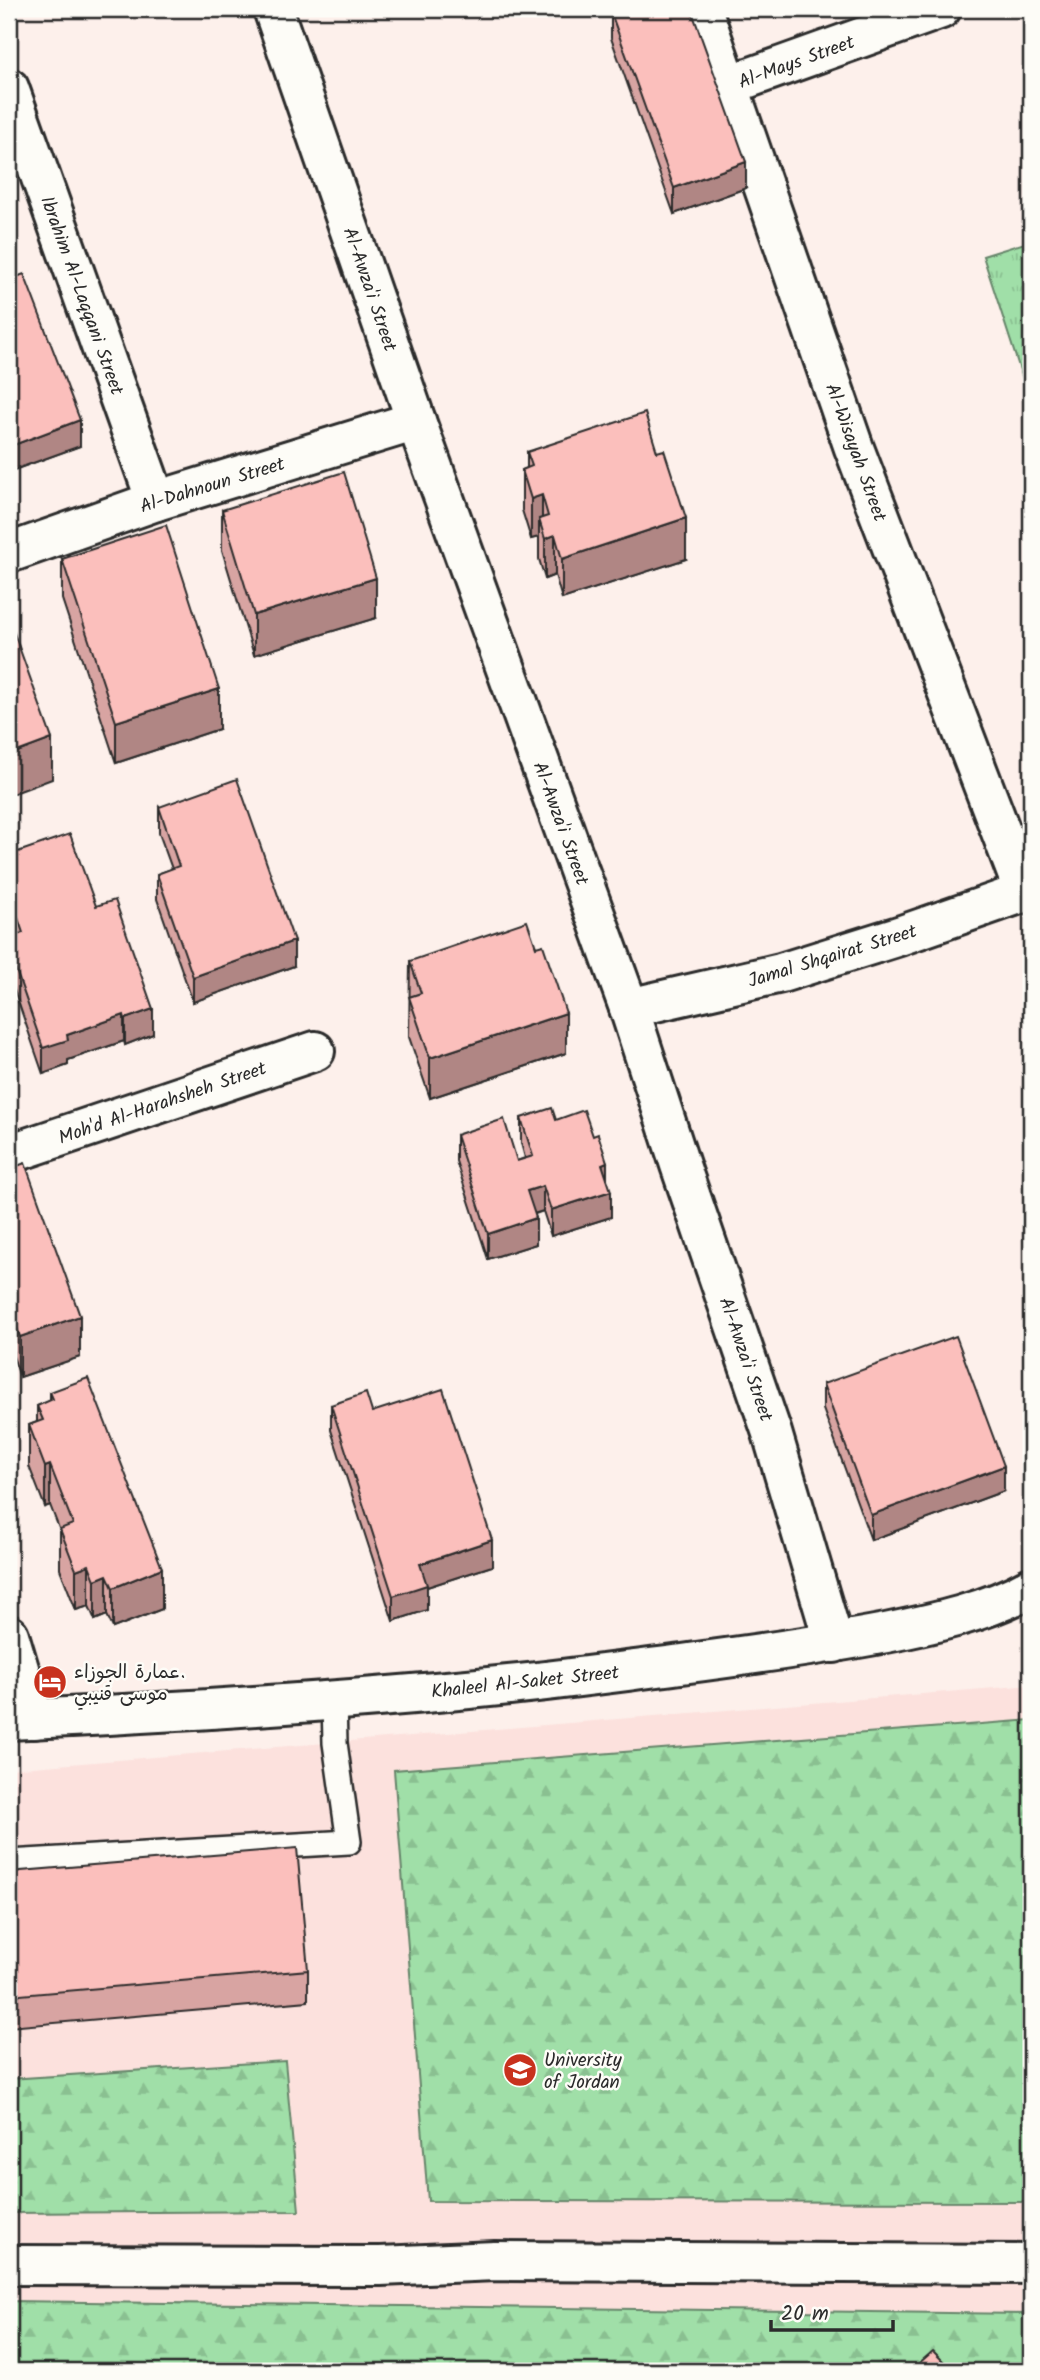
<svg xmlns="http://www.w3.org/2000/svg" width="1040" height="2380" font-family="Kalam,'Playpen Sans Arabic',sans-serif">
	<style>
		.built { fill: #fce1dd }
		.grass { fill: url(#grass-tufts); stroke: #66856a; stroke-width: 2 }
		.forest { fill: url(#forest-firs); stroke: #66856a; stroke-width: 2 }
		.lines { fill: none; stroke-linecap: round; stroke-linejoin: round }
		.service-casing { stroke: #2b2b2b; stroke-width: 28 }
		.minor-casing { stroke: #2b2b2b; stroke-width: 44 }
		.tertiary-casing { stroke: #2b2b2b; stroke-width: 44 }
		.service { stroke: #fdfcf7; stroke-width: 23 }
		.minor { stroke: #fdfcf7; stroke-width: 38 }
		.tertiary { stroke: #fdfcf7; stroke-width: 38 }
		.wall { fill: #d8a4a2; stroke: #2b2b2b; stroke-width: 2 }
		.shaded-wall { fill: #b08684; stroke: #2b2b2b; stroke-width: 2 }
		.building { fill: #fbbfbc; stroke: #2b2b2b; stroke-width: 2 }
		.labels { text-anchor: middle; stroke-width: 5; stroke-linejoin: round; paint-order: stroke }
		.street-label { font-size: 19px; fill: #2b2b2b; stroke: #fdfcf7 }
		.poi-label { font-size: 19px; fill: #2b2b2b; stroke: #fdfcf7; text-anchor: start }
	</style>
	<defs>
		<pattern id="grass-tufts" width="24" height="20" patternUnits="userSpaceOnUse" patternTransform="scale(1.75)"><rect width="24" height="20" fill="#a0dfa8"/><path d="M3 7l-1-3M5 7V3M7 7l1-3M15 17l-1-3M17 17v-4M19 17l1-3" fill="none" stroke="#8ac091"/></pattern>
		<pattern id="forest-firs" width="22" height="20" patternUnits="userSpaceOnUse" patternTransform="scale(1.75)"><rect width="22" height="20" fill="#a0dfa8"/><path d="M5 1l3.5 6h-7zM16 11l3.5 6h-7z" fill="#8ac091"/></pattern>
	</defs>
	<rect width="100%" height="100%" fill="#fdf0eb"/>
	<filter id="ink" filterUnits="userSpaceOnUse"><feTurbulence type="fractalNoise" baseFrequency=".0143" numOctaves="2"/><feDisplacementMap in="SourceGraphic" scale="14" xChannelSelector="R" yChannelSelector="G"/><feConvolveMatrix kernelMatrix="1 2 1 2 8 2 1 2 1" color-interpolation-filters="sRGB"/></filter>
	<g filter="url(#ink)">
		<polygon class="built" points="1031,1685 1031,2371 9,2371 9,1769"/>
		<polygon class="grass" points="1031,241 1031,404 983,256"/>
		<g class="forest">
			<polygon points="1031,1720 1031,2202 428,2201 394,1770"/>
			<polygon points="285,2061 299,2211 9,2213 9,2079"/>
			<polygon points="9,2301 1031,2314 1031,2371 9,2371"/>
		</g>
		<g class="lines">
			<g class="service-casing">
				<polyline id="service" points="9,1862 349,1842 335,1743 334,1700"/>
			</g>
			<g class="minor-casing">
				<g id="minor">
					<polyline points="273,9 416,421 629,1008 680,1165 772,1433 834,1643"/>
					<polyline points="702,9 854,448 1024,892"/>
					<polyline points="729,85 941,9"/>
					<polyline points="9,88 156,501"/>
					<polyline points="9,553 156,501 416,421"/>
					<polyline points="629,1008 781,973 899,936 1031,890"/>
					<polyline points="9,1154 315,1051"/>
					<polyline points="9,1635 34,1719"/>
					<polyline points="9,2265 380,2266 495,2261 1031,2264"/>
				</g>
			</g>
			<g class="tertiary-casing">
				<path id="tertiary" d="M9,1720C176,1712 343,1702 509,1685C567,1679 625,1671 682,1664C750,1655 818,1646 886,1633C935,1623 987,1612 1031,1587"/>
			</g>
			<use href="#service" class="service"/>
			<use href="#minor" class="minor"/>
			<use href="#tertiary" class="tertiary"/>
		</g>
		<g class="wall">
			<polygon points="611,13 746,188 674,214 611,38"/>
			<polygon points="9,280 80,446 11,471 9,465"/>
			<polygon points="527,452 686,559 562,599 555,575 545,579 539,559 539,537 531,539 522,510 522,470 527,468"/>
			<polygon points="222,510 376,618 254,655 222,550"/>
			<polygon points="62,559 219,729 116,763 62,599"/>
			<polygon points="159,807 294,966 193,1002 157,899 157,874 172,869 159,833"/>
			<polygon points="9,855 96,906 153,1034 125,1045 124,1041 68,1060 68,1065 43,1074 9,975 9,938 15,936 9,916"/>
			<polygon points="536,947 566,1053 430,1098 409,1037 410,961"/>
			<polygon points="521,1118 556,1120 607,1180 611,1217 551,1236 543,1211 535,1214 536,1244 488,1259 456,1161 456,1135 517,1161 525,1158 521,1143"/>
			<polygon points="9,1169 80,1357 20,1377 13,1356 9,1358"/>
			<polygon points="823,1384 1004,1491 871,1540 823,1409"/>
			<polygon points="50,1392 162,1609 113,1628 107,1615 95,1620 89,1606 76,1610 60,1569 60,1531 50,1505 45,1507 29,1466 29,1425 37,1422 37,1406 50,1401"/>
			<polygon points="331,1405 372,1412 492,1566 427,1587 427,1610 393,1621 331,1430"/>
			<polygon points="9,1872 308,1970 308,2001 9,2027"/>
		</g>
		<g class="shaded-wall">
			<polygon points="746,162 746,188 674,214 674,188"/>
			<polygon points="80,420 80,446 11,471 11,446"/>
			<polygon points="542,495 542,528 539,519 539,537 531,539 531,499"/>
			<polygon points="686,518 686,559 562,599 562,559"/>
			<polygon points="555,535 555,575 545,579 545,539"/>
			<polygon points="376,578 376,618 254,655 254,615"/>
			<polygon points="219,689 219,729 116,763 116,722"/>
			<polygon points="52,739 52,779 9,795 9,755"/>
			<polygon points="294,941 294,966 193,1002 193,977"/>
			<polygon points="153,1009 153,1034 125,1045 125,1019"/>
			<polygon points="566,1013 566,1053 430,1098 430,1058"/>
			<polygon points="124,1015 124,1041 68,1060 68,1065 43,1074 43,1048 67,1035"/>
			<polygon points="607,1162 607,1187 602,1164"/>
			<polygon points="543,1186 543,1211 527,1216 527,1191"/>
			<polygon points="611,1191 611,1217 551,1236 551,1210"/>
			<polygon points="536,1218 536,1244 488,1259 488,1234"/>
			<polygon points="13,1316 13,1356 9,1358 9,1318"/>
			<polygon points="80,1316 80,1357 20,1377 20,1337"/>
			<polygon points="50,1465 50,1505 45,1507 45,1467"/>
			<polygon points="1004,1466 1004,1491 871,1540 871,1515"/>
			<polygon points="492,1540 492,1566 427,1587 427,1610 393,1621 393,1596 420,1564"/>
			<polygon points="89,1565 89,1606 76,1610 76,1570"/>
			<polygon points="162,1568 162,1609 113,1628 113,1588"/>
			<polygon points="107,1575 107,1615 95,1620 95,1580"/>
		</g>
		<g class="building">
			<polygon points="623,9 691,9 746,162 674,188 611,13"/>
			<polygon points="24,274 80,420 11,446 9,439 9,280"/>
			<polygon points="645,413 657,452 664,450 686,518 562,559 555,535 545,539 539,519 548,516 542,495 531,499 522,470 532,466 527,452"/>
			<polygon points="344,472 376,578 254,615 222,510"/>
			<polygon points="166,525 219,689 116,722 62,559"/>
			<polygon points="9,619 52,739 9,755"/>
			<polygon points="237,779 294,941 193,977 157,874 179,866 159,807"/>
			<polygon points="70,834 96,906 115,900 153,1009 125,1019 124,1015 67,1035 68,1040 43,1048 9,950 9,938 23,933 9,891 9,855"/>
			<polygon points="527,921 536,947 543,945 566,1013 430,1058 409,997 421,993 410,961"/>
			<polygon points="552,1108 556,1120 584,1110 593,1136 598,1134 607,1162 602,1164 611,1191 551,1210 543,1186 527,1191 536,1218 488,1234 456,1135 504,1119 517,1161 533,1156 521,1118"/>
			<polygon points="25,1163 80,1316 20,1337 13,1316 9,1318 9,1169"/>
			<polygon points="956,1336 1004,1466 871,1515 823,1384"/>
			<polygon points="88,1378 162,1568 113,1588 107,1575 95,1580 89,1565 76,1570 60,1529 73,1524 50,1465 45,1467 29,1425 43,1420 37,1406 53,1399 50,1392"/>
			<polygon points="443,1389 492,1540 420,1564 427,1585 393,1596 331,1405 366,1393 372,1412"/>
			<polygon points="297,1848 308,1970 9,1996 9,1872"/>
			<polygon points="933,2351 953,2371 910,2371"/>
		</g>
	</g>
	<defs>
		<g id="hotel-disc" transform="scale(1.75)"><circle r="9.5" fill="#c8321e" stroke="#fdfcf7"/><path d="M-6-4.5h1.5V1H6V5H4.5V3h-9V5H-6ZM-4 0a1.8 1.8 0 1 1 3.6 0ZM.5 0V-2.5h3Q6-2.5 6 0Z" fill="#fff"/></g>
		<g id="university-disc" transform="scale(1.75)"><circle r="9.5" fill="#c8321e" stroke="#fdfcf7"/><path d="M0-5L7-2L0 1L-7-2ZM-4 1L0 2.5L4 1V4Q0 6-4 4Z" fill="#fff"/></g>
	</defs>
	<g fill-rule="evenodd">
		<use href="#hotel-disc" x="50" y="1682"/>
		<use href="#university-disc" x="520" y="2070"/>
	</g>
	<g class="labels">
		<g class="street-label">
			<text transform="translate(796 61) rotate(-20)" y="7">Al-Mays Street</text>
			<text transform="translate(371 289) rotate(71)" y="7">Al-Awza'i Street</text>
			<text transform="translate(83 295) rotate(70)" y="7">Ibrahim Al-Laqqani Street</text>
			<text transform="translate(857 452) rotate(70)" y="7">Al-Wisayah Street</text>
			<text transform="translate(212 484) rotate(-17)" y="7">Al-Dahnoun Street</text>
			<text transform="translate(562 823) rotate(70)" y="7">Al-Awza'i Street</text>
			<text transform="translate(832 955) rotate(-17)" y="7">Jamal Shqairat Street</text>
			<text transform="translate(162 1102) rotate(-19)" y="7">Moh'd Al-Harahsheh Street</text>
			<text transform="translate(747 1359) rotate(71)" y="7">Al-Awza'i Street</text>
			<text transform="translate(525 1681) rotate(-6)" y="7">Khaleel Al-Saket Street</text>
		</g>
		<g class="poi-label">
			<text x="74" y="1678">عمارة الجوزاء.<tspan x="74" dy="22">موسى قنيبي</tspan></text>
			<text x="544" y="2066">University<tspan x="544" dy="22">of Jordan</tspan></text>
		</g>
	</g>
	<rect width="1040" height="2380" fill="none" stroke="#fdfcf7" stroke-width="35"/>
	<rect x="18" y="18" width="1005" height="2345" fill="none" stroke="#2b2b2b" stroke-width="2.5" filter="url(#ink)"/>
	<path d="M771 2320v10h122v-10" fill="none" stroke="#2b2b2b" stroke-width="3.5"/>
	<text x="781" y="2320" font-size="21" fill="#2b2b2b" stroke="#fdfcf7" stroke-width="5" paint-order="stroke">20 m</text>
</svg>
